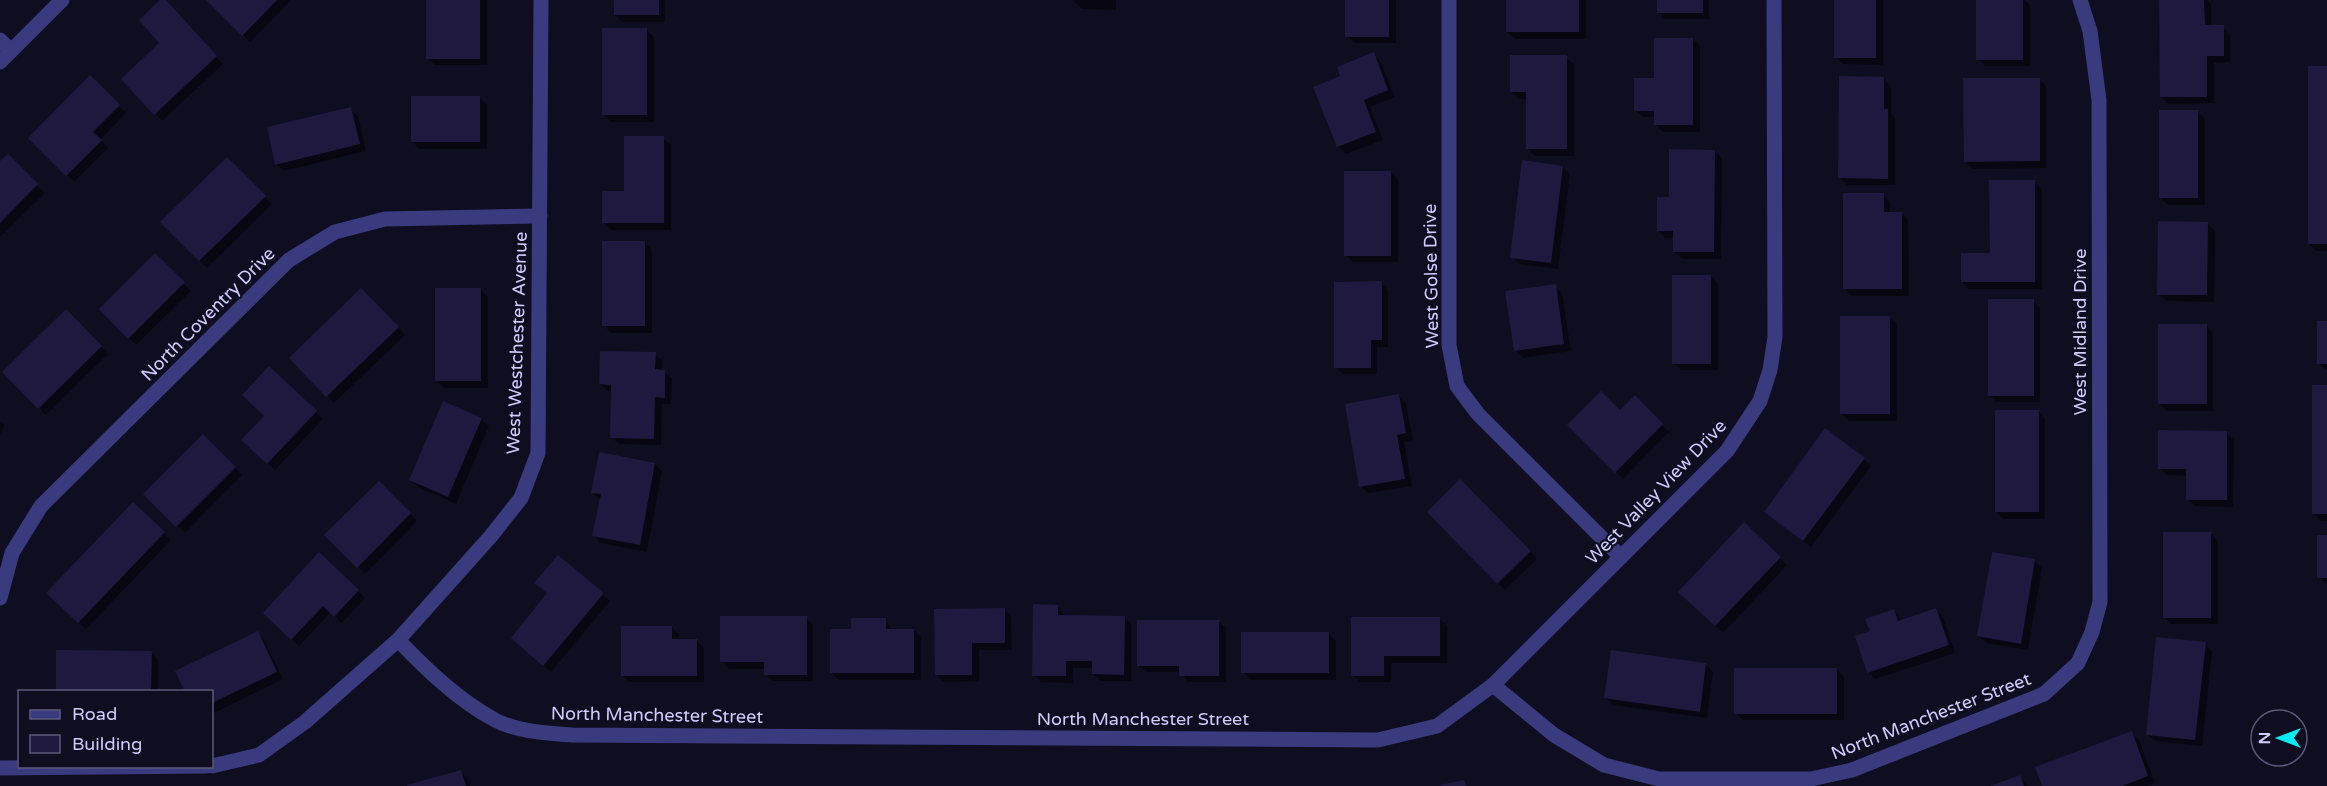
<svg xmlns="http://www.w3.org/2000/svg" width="2327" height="786" font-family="'Varela Round',sans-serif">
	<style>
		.shadow { fill: #0007 }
		.building { fill: #1f1940 }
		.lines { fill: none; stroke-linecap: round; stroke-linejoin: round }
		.minor { stroke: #393b7e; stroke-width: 15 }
		.labels { text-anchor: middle; stroke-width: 4.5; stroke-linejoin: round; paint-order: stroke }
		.street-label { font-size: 18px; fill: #cfccfe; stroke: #0f0d20 }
	</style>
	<rect width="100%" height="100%" fill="#0f0d20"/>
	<g class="shadow">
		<polygon points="163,0 223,64 162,121 123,79 161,43"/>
		<polygon points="208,0 291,0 250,42"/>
		<polygon points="427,0 487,0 487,65 435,65 427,58"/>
		<polygon points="615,0 665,0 665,22 622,22 615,15"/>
		<polygon points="1072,0 1116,0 1116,10 1082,9"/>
		<polygon points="1347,0 1396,0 1396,43 1354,43 1347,36"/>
		<polygon points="1507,0 1586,0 1586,39 1515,39 1507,32"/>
		<polygon points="1658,0 1709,0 1709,19 1665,19 1658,12"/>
		<polygon points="1836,0 1883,0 1883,65 1843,64 1835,57"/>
		<polygon points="1978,0 2025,0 2030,5 2030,66 1985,66 1978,59"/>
		<polygon points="2160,0 2207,0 2211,4 2211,27 2223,27 2230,34 2230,62 2214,63 2214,103 2168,104 2161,96"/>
		<polygon points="647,30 654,37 654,122 611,122 604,115"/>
		<polygon points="1693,39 1700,46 1700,132 1663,132 1656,125 1656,117 1643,117 1635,110 1656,80"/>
		<polygon points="1373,54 1380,61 1395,97 1370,107 1383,140 1346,154 1338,147 1315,87 1342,77"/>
		<polygon points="1566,57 1574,64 1574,156 1535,156 1528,149 1528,99 1518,99 1511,91"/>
		<polygon points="2327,67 2327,251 2316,251 2309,244"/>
		<polygon points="90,77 126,113 100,140 108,148 74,182 30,138"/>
		<polygon points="1884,78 1891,86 1891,114 1895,118 1895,185 1847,185 1840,178"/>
		<polygon points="2039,79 2046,86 2046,168 1973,169 1965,161"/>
		<polygon points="479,97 487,105 487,149 419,149 412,141"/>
		<polygon points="350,109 358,116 366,151 284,171 276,164"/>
		<polygon points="2197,111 2205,118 2205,205 2168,205 2160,198"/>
		<polygon points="663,138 671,145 671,230 611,230 604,223"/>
		<polygon points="1714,151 1722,158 1721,259 1682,259 1675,252 1675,238 1665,238 1658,230 1670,199"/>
		<polygon points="8,156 45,193 0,237 0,164"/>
		<polygon points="227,159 272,204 207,268 162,222"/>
		<polygon points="1563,167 1570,174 1558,269 1519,264 1512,257"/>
		<polygon points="1391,172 1398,179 1398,262 1353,262 1346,255"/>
		<polygon points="2034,182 2042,189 2042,289 1969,289 1962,282 1991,254"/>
		<polygon points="1883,194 1890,202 1890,213 1901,213 1908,220 1909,296 1852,296 1845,289"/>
		<polygon points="2207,223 2215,231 2214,302 2166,301 2159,294"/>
		<polygon points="645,242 652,250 652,333 611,333 604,325"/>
		<polygon points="155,255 191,291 136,345 101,309"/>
		<polygon points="1711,276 1718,284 1718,370 1681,370 1673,363"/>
		<polygon points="1381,283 1388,290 1388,347 1377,347 1377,374 1343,374 1335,367"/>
		<polygon points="1555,286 1562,293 1571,351 1523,358 1516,351"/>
		<polygon points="480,289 488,297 488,388 444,388 436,381"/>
		<polygon points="361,290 405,335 334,403 291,358"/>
		<polygon points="2033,301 2040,308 2040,402 1996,402 1989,395"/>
		<polygon points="65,311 108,354 46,415 4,372"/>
		<polygon points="1889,317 1897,324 1897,421 1849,421 1842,414"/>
		<polygon points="2327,322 2327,370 2326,370 2319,363"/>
		<polygon points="2206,325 2213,333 2213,411 2167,411 2159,404"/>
		<polygon points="655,354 662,361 662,371 672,378 671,404 662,404 661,445 619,444 611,437 613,391 608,391 600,384"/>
		<polygon points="269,368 323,419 275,470 243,439 266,416"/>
		<polygon points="2327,386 2327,521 2321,521 2314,514"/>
		<polygon points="1399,396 1406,403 1413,440 1404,442 1412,486 1368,493 1361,486"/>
		<polygon points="1635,397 1669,432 1623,479 1570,425 1620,412"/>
		<polygon points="2038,411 2045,419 2045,519 2003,519 1996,512"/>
		<polygon points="481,419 489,426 456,504 418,487 411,480"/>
		<polygon points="0,421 5,425 0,435"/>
		<polygon points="2226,432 2234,440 2233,507 2195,506 2187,499 2188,476 2167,475 2159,468"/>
		<polygon points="203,436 242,475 185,533 145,494"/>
		<polygon points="1864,459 1871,466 1811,547 1766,512"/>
		<polygon points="655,464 662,471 647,552 601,543 594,536 601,500 592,492"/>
		<polygon points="1460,481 1537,559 1505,590 1429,512"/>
		<polygon points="379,483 417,521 365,574 326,535"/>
		<polygon points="133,504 171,540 86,629 48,593"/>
		<polygon points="1744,524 1787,565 1723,633 1681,592"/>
		<polygon points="2210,533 2218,541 2218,624 2171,624 2164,617"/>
		<polygon points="2327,536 2327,584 2326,584 2319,577"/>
		<polygon points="1993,553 2035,561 2042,568 2028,650 1986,643 1979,636"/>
		<polygon points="558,557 610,601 551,672 520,645 549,594"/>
		<polygon points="358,591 365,598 342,623 331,612 299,646 265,613"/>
		<polygon points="1057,606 1065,616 1124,617 1131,625 1131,681 1101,681 1093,674 1093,668 1073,668 1073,683 1041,682 1034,675"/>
		<polygon points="1004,609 1011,617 1012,650 979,650 979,681 943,682 936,674"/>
		<polygon points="1936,610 1943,617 1955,653 1875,679 1868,672 1871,632 1894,611 1902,621"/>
		<polygon points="806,617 813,625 813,681 773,681 766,674 766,669 729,669 722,661"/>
		<polygon points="1439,618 1447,626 1447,663 1391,663 1391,682 1360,682 1353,675"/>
		<polygon points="885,619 892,630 914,630 921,637 921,680 839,680 831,672 852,630"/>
		<polygon points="1218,621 1226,628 1226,682 1188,682 1181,672 1146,672 1138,665"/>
		<polygon points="672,627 679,635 679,640 696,640 704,648 704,682 629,682 622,675"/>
		<polygon points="257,633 264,640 283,679 212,714 212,692"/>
		<polygon points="1329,634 1336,641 1336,680 1250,680 1242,672"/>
		<polygon points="2205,644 2212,651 2202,746 2155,741 2147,734"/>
		<polygon points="151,652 158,660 158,692 57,692"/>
		<polygon points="1706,665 1713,672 1707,718 1613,705 1606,698"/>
		<polygon points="1837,670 1844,677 1844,720 1743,720 1736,713"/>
		<polygon points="2131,733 2139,740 2155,783 2147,786 2043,786"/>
		<polygon points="461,772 468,779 470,786 410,786"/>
		<polygon points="2020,777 2028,786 1994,786"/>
	</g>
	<g class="building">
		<polygon points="160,0 166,0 217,56 154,115 121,79 159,43 139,20"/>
		<polygon points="206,0 277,0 242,36"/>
		<rect x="426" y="0" width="54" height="59"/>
		<rect x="614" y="0" width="45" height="15"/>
		<rect x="1345" y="0" width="44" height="37"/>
		<rect x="1506" y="0" width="73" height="32"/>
		<rect x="1657" y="0" width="46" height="13"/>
		<rect x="1834" y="0" width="42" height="58"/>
		<rect x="1976" y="0" width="47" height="60"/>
		<polygon points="2159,0 2204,0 2205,25 2224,25 2224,56 2207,56 2207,97 2160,97"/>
		<rect x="602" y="28" width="45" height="87"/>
		<polygon points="1654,38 1693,38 1693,125 1654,125 1654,111 1634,111 1634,78 1654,78"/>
		<polygon points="1374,52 1388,90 1364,100 1376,132 1337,147 1313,87 1340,76 1337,67"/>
		<polygon points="1510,55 1567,55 1567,149 1526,149 1526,92 1510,92"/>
		<rect x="2308" y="66" width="19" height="178"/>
		<polygon points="90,75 120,105 93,132 102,140 66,176 28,138"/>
		<polygon points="1839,76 1884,77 1884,109 1888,109 1888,179 1838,178"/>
		<polygon points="1963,78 2040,78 2040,161 1964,162"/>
		<rect x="411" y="96" width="69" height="46"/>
		<polygon points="351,107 360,144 275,165 267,127"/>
		<rect x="2159" y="110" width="39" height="88"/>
		<polygon points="624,136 664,136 664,223 602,223 602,191 624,191"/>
		<polygon points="1669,149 1715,150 1714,252 1673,252 1673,231 1657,231 1657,197 1669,197"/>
		<polygon points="8,154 38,184 0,223 0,161"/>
		<polygon points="227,157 266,196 199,261 160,222"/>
		<polygon points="1522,160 1563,166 1551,263 1510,258"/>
		<rect x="1344" y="171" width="47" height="85"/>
		<polygon points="1989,180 2035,180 2035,282 1961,282 1961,253 1990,253"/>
		<polygon points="1843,193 1884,193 1884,212 1902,212 1902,289 1843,289"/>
		<polygon points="2158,221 2208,222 2207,295 2157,295"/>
		<rect x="602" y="241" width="43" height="85"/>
		<polygon points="155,253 185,282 128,339 99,309"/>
		<rect x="1672" y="275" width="39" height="89"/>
		<polygon points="1382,281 1382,340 1371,340 1371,368 1334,368 1334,282"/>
		<polygon points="1556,284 1564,344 1514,351 1505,291"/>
		<polygon points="361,288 399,327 326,397 289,358"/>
		<rect x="435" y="288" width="46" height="93"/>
		<rect x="1988" y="299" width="46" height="97"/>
		<polygon points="66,309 102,346 38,409 2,372"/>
		<rect x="1840" y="316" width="50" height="98"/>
		<rect x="2317" y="321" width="10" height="43"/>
		<rect x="2158" y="324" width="49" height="80"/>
		<polygon points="600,351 656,352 655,369 665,370 665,398 655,397 654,439 610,438 611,385 599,384"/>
		<polygon points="269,366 317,411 267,464 241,440 264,416 242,395"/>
		<rect x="2312" y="385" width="15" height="129"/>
		<polygon points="1601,391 1620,410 1635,395 1663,424 1615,473 1567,425"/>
		<polygon points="1399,394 1406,433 1397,435 1405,479 1359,487 1345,404"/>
		<polygon points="443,401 482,418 448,497 409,480"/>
		<rect x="1995" y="410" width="44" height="102"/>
		<polygon points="1825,428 1865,458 1803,541 1764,512"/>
		<polygon points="2158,430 2227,431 2227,500 2186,500 2186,469 2158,469"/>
		<polygon points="203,434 236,467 176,527 143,494"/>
		<polygon points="599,452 655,463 640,545 592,536 601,494 591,493"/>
		<polygon points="1460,479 1531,551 1497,584 1427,512"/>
		<polygon points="379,481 411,513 357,568 324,535"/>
		<polygon points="133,502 165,532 78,623 46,593"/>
		<polygon points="1744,522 1781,557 1715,626 1678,592"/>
		<rect x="2163" y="532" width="48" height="86"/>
		<rect x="2317" y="535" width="10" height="43"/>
		<polygon points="319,552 359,590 334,617 323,606 291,640 263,613"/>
		<polygon points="1992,552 2035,559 2021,644 1977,636"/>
		<polygon points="558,555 604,593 543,666 511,638 547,593 534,583"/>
		<polygon points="1033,604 1058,605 1058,615 1125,616 1124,675 1092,674 1092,661 1066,661 1066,676 1032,676"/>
		<polygon points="1005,608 1005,643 972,643 972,675 935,675 934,609"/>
		<polygon points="1936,608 1949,645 1867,673 1855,636 1870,631 1865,619 1894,609 1898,621"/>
		<polygon points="720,616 807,616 807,675 764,675 764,662 720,662"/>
		<polygon points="1351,617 1440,617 1440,656 1384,656 1384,676 1351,676"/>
		<polygon points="851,618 886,618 886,629 914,629 914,673 830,673 830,629 851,629"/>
		<polygon points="1137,620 1219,620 1219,676 1179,676 1179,666 1137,666"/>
		<polygon points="621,626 672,626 672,639 697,639 697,676 621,676"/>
		<polygon points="258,631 277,672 212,703 212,692 185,692 175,671"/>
		<rect x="1241" y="632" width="88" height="41"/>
		<polygon points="2156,637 2206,642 2195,740 2146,735"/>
		<polygon points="56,650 152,651 151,692 56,692"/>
		<polygon points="1611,650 1706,663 1700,712 1604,698"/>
		<rect x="1734" y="668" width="103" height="46"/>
		<polygon points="2132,731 2148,776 2122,786 2042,786 2035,767"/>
		<polygon points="461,770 466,786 407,786 407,785"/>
		<polygon points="2020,775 2024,786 1990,786"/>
		<polygon points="1464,780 1466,786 1440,786 1440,785"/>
	</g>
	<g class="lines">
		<g class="minor">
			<polyline points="1449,0 1449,345 1457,386 1478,414 1621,557"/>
			<polyline points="0,40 11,51"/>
			<polyline points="0,62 62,0"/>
			<polyline points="0,598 12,553 41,506 289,260 335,232 385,219 540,216"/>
			<path d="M398,640C427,670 458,700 495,720C518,732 547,733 572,735L1378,740L1437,726L1493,685L1554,735L1604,765L1659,779H1811L1852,770L2044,694L2078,663L2092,632L2100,602L2099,100L2090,31L2080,0"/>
			<polyline points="1493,685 1727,451 1760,401 1770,370 1775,337 1774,0"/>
			<polyline points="212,766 259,755 305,722 398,640 491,536 521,498 538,453 541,0"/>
			<polyline points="0,768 206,766"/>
		</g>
	</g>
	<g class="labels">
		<g class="street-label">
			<text transform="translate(1431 276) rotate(-91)" y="6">West Golse Drive</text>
			<text transform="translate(208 314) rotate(-45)" y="6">North Coventry Drive</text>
			<text transform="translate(2080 332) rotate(-90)" y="6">West Midland Drive</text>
			<text transform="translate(517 343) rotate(-88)" y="6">West Westchester Avenue</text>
			<text transform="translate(1656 492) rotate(-46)" y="6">West Valley View Drive</text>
			<text transform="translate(657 715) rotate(1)" y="6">North Manchester Street</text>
			<text transform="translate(1931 716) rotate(-21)" y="6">North Manchester Street</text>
			<text x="1143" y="725">North Manchester Street</text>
		</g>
	</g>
	<rect x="18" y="690" width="195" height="78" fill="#0f0d20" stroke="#5c5979" stroke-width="1.5"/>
	<rect x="30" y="710" width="30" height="9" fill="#393b7e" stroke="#5c5979" stroke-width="1.5"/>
	<text x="72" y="720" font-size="18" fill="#cfccfe">Road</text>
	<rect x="30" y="735" width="30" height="18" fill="#1f1940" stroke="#5c5979" stroke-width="1.5"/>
	<text x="72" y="750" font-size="18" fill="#cfccfe">Building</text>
	<g transform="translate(2279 738) rotate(270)"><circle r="28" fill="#0f0d20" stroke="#5c5979" stroke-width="1.5"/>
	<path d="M0-4.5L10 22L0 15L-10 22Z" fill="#04eaf2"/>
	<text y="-9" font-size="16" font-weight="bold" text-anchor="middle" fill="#cfccfe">N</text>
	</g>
</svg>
